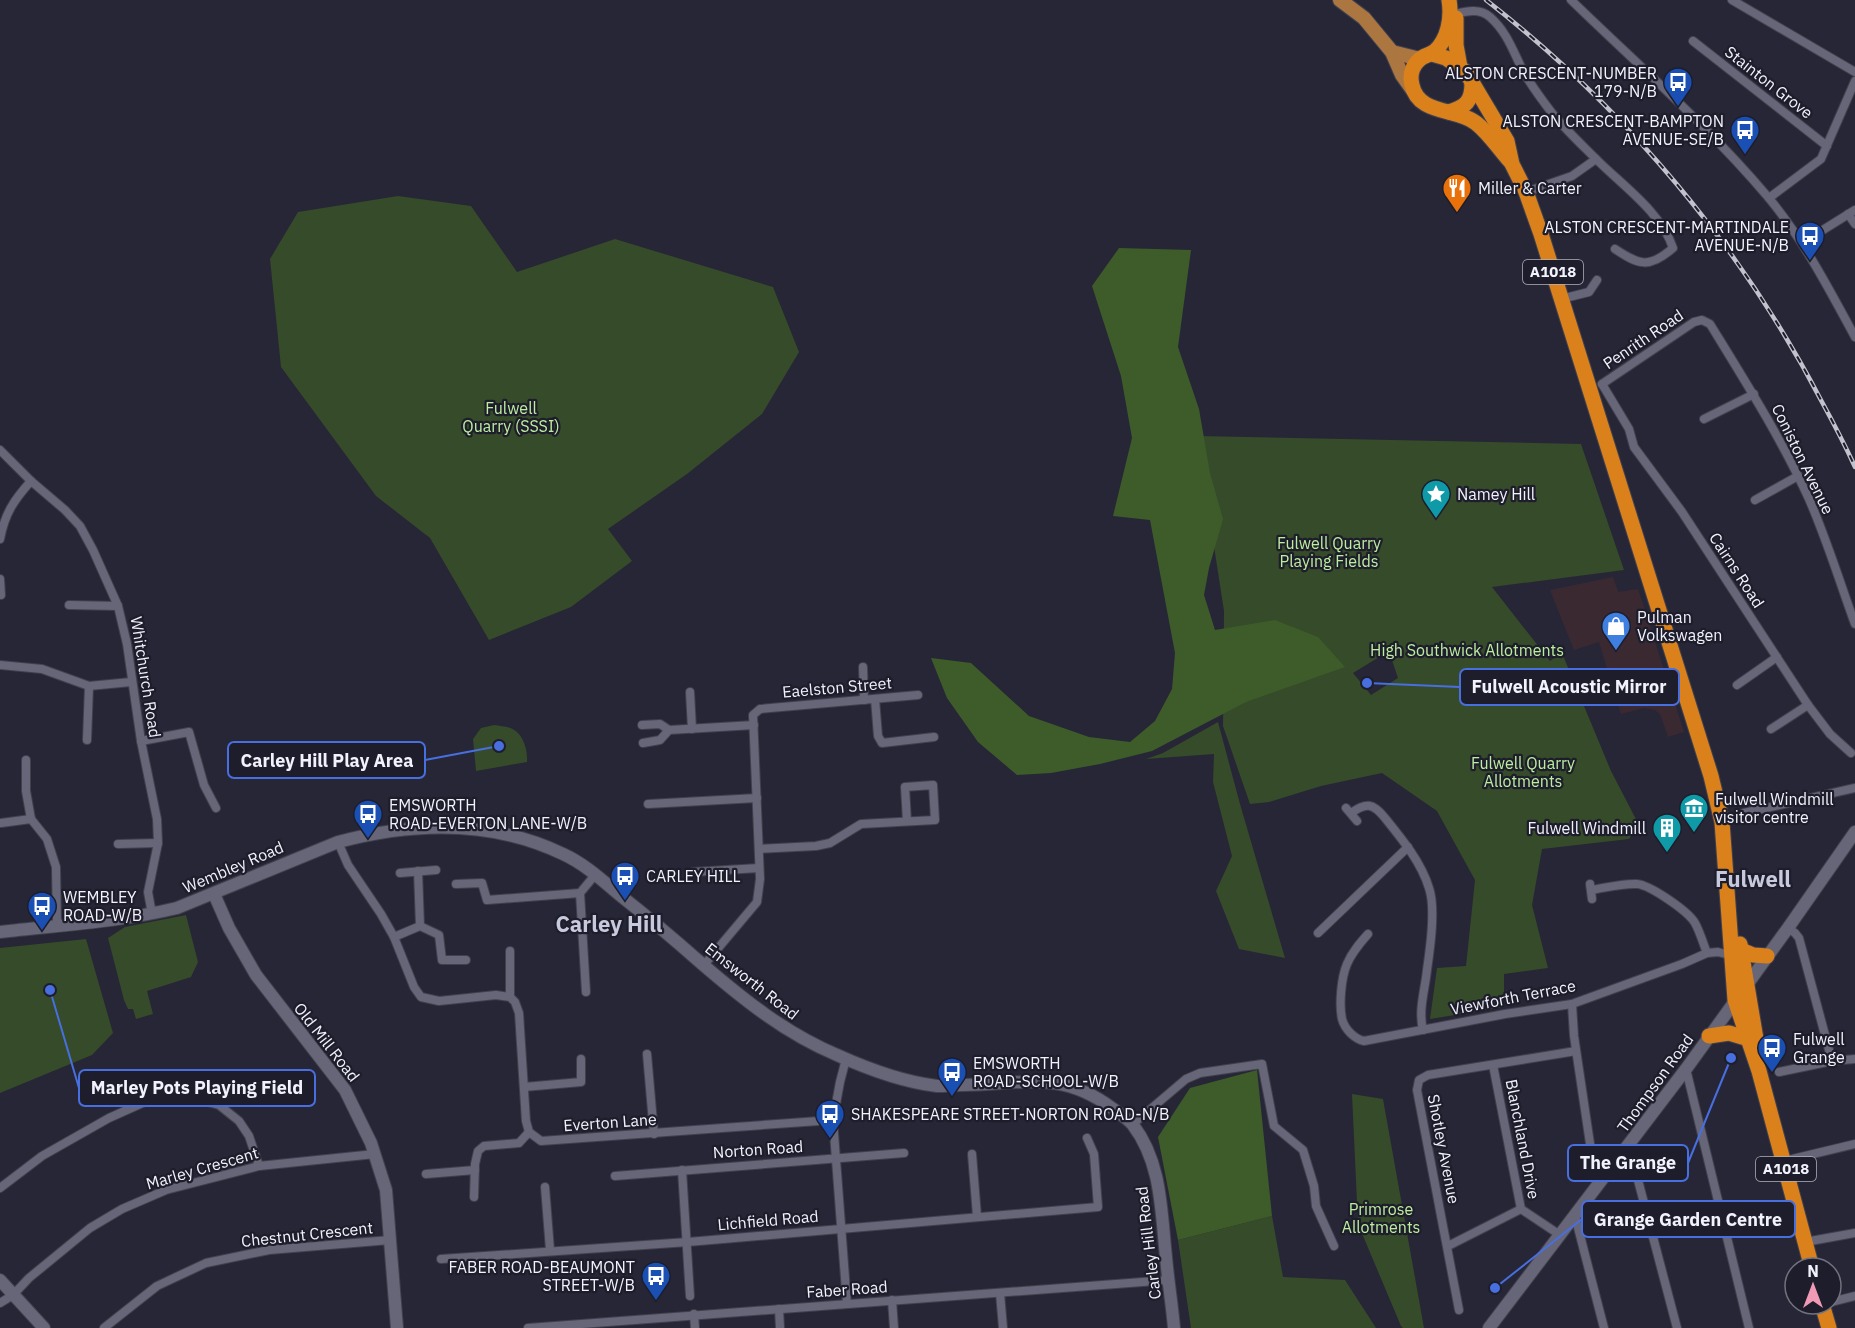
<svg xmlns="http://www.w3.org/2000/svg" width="1855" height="1328" font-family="'IBM Plex Sans',sans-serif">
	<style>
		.commercial { fill: #3b2932 }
		.green { fill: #364b29; fill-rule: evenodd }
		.forest { fill: #3e5c29 }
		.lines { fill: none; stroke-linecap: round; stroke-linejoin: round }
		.street-casing { stroke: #41414e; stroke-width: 10 }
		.secondary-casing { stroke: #41414e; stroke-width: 14 }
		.primary-casing { stroke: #41414e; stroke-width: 16 }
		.highway-casing { stroke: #41414e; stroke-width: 17 }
		.street { stroke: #666678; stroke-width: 8 }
		.secondary { stroke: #666678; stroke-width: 12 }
		.primary { stroke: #ac7641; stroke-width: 14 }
		.highway { stroke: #da811c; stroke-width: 15 }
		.rail-casing { stroke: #c2c2ce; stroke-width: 4.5 }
		.rail { stroke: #1d1d2b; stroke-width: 2; stroke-dasharray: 7; stroke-linecap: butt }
		.labels { text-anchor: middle; stroke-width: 4.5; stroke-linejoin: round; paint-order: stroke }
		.shield { fill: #1d1d2b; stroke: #b2b2be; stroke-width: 1.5 }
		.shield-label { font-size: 15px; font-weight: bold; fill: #f2f2fd }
		.poi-label { font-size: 16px; fill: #f2f2fd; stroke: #1d1d2b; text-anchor: start }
		.street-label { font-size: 16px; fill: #f2f2fd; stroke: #1d1d2b }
		.park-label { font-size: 16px; fill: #bdee9f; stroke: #1d1d2b }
		.district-label { font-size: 22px; font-weight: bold; fill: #c9c9de; stroke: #1d1d2b }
		.leader { fill: none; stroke: #486fdf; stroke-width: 2 }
		.callout-dot { fill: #486fdf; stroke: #1d1d2b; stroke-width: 2 }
		.callout { fill: #1d1d2b; stroke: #486fdf; stroke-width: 2 }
		.callout-label { font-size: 18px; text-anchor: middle; font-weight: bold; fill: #f2f2fd }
	</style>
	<rect width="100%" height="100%" fill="#262636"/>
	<polygon class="commercial" points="1613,577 1618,592 1638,589 1684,732 1668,737 1660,714 1655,710 1644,708 1621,714 1599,642 1574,650 1550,590"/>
	<g class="green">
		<polygon points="398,196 471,206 517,272 615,239 773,287 799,352 762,414 687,474 608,529 632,561 571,607 489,640 430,538 376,496 281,367 270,259 298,212"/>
		<path d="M1197,436L1581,444L1624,570L1492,587L1550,661L1562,653L1611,771L1639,825L1629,839L1542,849L1532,905L1548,968L1504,974V1007L1430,1019L1437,968L1466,966L1475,880L1437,811L1382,773L1321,786L1269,802L1250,804L1223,726L1224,611ZM1389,651L1398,678L1371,695L1353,673Z"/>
		<polygon points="1218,722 1240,804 1285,958 1239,949 1216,891 1232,856 1213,782 1214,754 1146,759 1163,753"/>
		<path d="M494,725C499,726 505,726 510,728C523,732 528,750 527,762L476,771L473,739L481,728Z"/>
		<polygon points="186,915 198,962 191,977 147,991 153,1014 136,1019 133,1009 128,1009 124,1000 108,938 125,927"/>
		<polygon points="86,939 113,1033 92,1055 0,1093 0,948"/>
		<polygon points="1352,1094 1383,1099 1424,1328 1403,1328 1401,1326 1358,1224"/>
		<polygon points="1272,1216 1283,1277 1345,1280 1376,1328 1191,1328 1178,1240"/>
	</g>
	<g class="forest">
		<polygon points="1119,248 1191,250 1178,347 1199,409 1210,473 1223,519 1209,568 1204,595 1215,630 1275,620 1318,637 1345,667 1246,702 1152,751 1100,764 1051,773 1017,775 978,742 947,698 931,658 971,663 1029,716 1089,737 1130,742 1155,721 1172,689 1175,653 1150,520 1113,516 1132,438 1121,376 1092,286"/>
		<polygon points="1257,1070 1272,1216 1178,1240 1158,1137 1190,1088"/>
	</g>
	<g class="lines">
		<g class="street-casing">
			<g id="street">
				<path d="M1571,0C1637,64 1708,126 1768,197C1803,239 1829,289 1855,337"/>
				<polyline points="1732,0 1855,72"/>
				<path d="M1455,14C1467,11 1480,8 1490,17C1507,32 1513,51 1523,71C1531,85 1542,100 1552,113C1565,129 1581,144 1596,159C1622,185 1661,212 1673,248C1649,269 1639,265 1615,249"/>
				<polyline points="1693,41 1827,146"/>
				<polyline points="1526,192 1572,176 1596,159"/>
				<polyline points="1769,198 1821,159 1855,81"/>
				<polyline points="1848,214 1855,224"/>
				<polyline points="1802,243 1855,210"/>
				<polyline points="1561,299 1589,292 1597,280"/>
				<path d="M1602,384L1694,322L1702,320L1710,324C1745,381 1781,438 1809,499C1827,540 1840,583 1855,624"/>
				<polyline points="1602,384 1629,429 1634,447 1682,512 1808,705 1830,734 1851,753"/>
				<polyline points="1704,419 1754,394"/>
				<polyline points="0,450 31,481 65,510 80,526 93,550 118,606 127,644 141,741 157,819 158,843 148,892 152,914"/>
				<polyline points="1755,500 1798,476"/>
				<path d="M0,539C5,513 14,500 31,481"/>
				<polyline points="0,579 1,595"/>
				<polyline points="69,605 118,606"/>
				<polyline points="0,665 42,669 89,686 131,682"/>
				<polyline points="863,667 864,700"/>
				<polyline points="1737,685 1777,657"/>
				<polyline points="690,692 692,729"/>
				<polyline points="875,699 878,736 882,743 934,737"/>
				<polyline points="642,725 660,724 669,730"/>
				<polyline points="1771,729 1808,705"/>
				<polyline points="87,740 89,686"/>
				<polyline points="141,741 189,732 204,785 216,808"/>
				<polyline points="643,743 660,740 669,730 754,725"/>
				<polyline points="26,760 26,791 31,819 47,839 56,867 57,926"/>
				<polyline points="648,804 757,798"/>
				<polyline points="1346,808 1357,821"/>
				<path d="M1351,813C1366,802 1373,803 1385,818C1402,839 1421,862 1429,888C1436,908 1430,949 1427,970C1425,990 1418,1010 1423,1030"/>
				<polyline points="1744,813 1855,788"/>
				<polyline points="1,823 31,819"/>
				<polyline points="338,842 348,865 381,914 394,937 414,987 421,997 439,1001 496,995 510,997 515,1002 519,1013 526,1121 529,1132 541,1141 833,1120"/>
				<polyline points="118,844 158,843"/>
				<polyline points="759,849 816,846 830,843 861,824 935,820 933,785 905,787 907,821"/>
				<polyline points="418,871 420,926"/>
				<polyline points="693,872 759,868"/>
				<polyline points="400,873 436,870"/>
				<polyline points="456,884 482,883 487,900 580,893 595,875"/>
				<polyline points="1590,884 1592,899"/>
				<path d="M1591,890C1605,888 1622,883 1637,884C1650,885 1688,911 1695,923C1700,932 1703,943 1707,953"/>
				<polyline points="580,893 586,992"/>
				<polyline points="1788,928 1795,933 1799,938 1832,1061"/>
				<polyline points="1318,933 1408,847"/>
				<path d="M1368,934C1360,943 1352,952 1347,964C1341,978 1339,1005 1342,1019C1345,1030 1355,1039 1364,1041L1505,1014L1572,1004L1682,964L1707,953L1718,952L1733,956"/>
				<polyline points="394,937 420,926 439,935 442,960 466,960"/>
				<polyline points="510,951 510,997"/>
				<polyline points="704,965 757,902 760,879 753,715 760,709 918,695"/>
				<polyline points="1572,1004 1574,1036 1592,1157 1596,1163 1609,1172"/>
				<polyline points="647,1054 654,1134"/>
				<polyline points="846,1059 840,1082 833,1120 847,1304"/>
				<polyline points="1493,1065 1521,1209 1560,1235"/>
				<polyline points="1686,1069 1749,1328"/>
				<polyline points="1779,1072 1832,1061 1855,1059"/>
				<polyline points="524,1087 581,1082 581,1059"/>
				<polyline points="1133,1124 1186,1079 1200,1073 1262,1064 1274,1126 1303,1150 1314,1186 1316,1206 1334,1246"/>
				<polyline points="1629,1146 1677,1328"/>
				<polyline points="972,1154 977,1216"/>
				<polyline points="1784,1161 1855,1144"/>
				<polyline points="682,1170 690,1296"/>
				<polyline points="426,1174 475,1170"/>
				<polyline points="615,1176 904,1153"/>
				<polyline points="545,1187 550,1250"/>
				<polyline points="0,1188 42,1156 109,1118 147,1101 186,1096 219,1105 239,1121 249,1136 259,1166"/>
				<polyline points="474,1197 475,1164 478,1151 484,1146 519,1143 529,1132"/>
				<polyline points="1575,1216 1604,1328"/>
				<polyline points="1805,1242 1855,1233"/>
				<polyline points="1448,1246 1521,1209"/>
				<polyline points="441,1259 688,1242 1098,1207 1094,1154 1087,1138"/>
				<polyline points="1000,1293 1003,1328"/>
				<polyline points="892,1300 894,1328"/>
				<polyline points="1831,1302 1855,1296"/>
				<polyline points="0,1303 13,1295 29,1278 90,1228 122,1209 166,1190 259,1166 375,1154"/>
				<polyline points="779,1309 780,1328"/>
				<polyline points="1459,1310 1417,1090 1419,1080 1428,1075 1576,1051"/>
				<polyline points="694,1314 695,1328"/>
				<polyline points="104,1328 157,1286 206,1263 269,1250 390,1240"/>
				<polyline points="528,1328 1169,1280"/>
			</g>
		</g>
		<g class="secondary-casing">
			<g id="secondary">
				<polyline points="214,894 229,928 256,975 345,1090 371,1143 386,1190 397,1328"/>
				<path d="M0,932C59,925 119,922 177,908L338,842C413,822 492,820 563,854C585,864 603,881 621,896C649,918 675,940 701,963C744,1000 785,1033 837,1055C868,1069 903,1082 937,1086C946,1086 955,1085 964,1085C1022,1084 1061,1070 1112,1108C1119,1113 1128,1119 1133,1125C1162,1163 1161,1212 1166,1257C1168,1281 1172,1304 1174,1328"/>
				<polyline points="0,1280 44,1328"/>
				<polyline points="1489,1328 1686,1069 1788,928 1855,832"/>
			</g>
		</g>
		<g class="primary-casing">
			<g id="primary">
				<polyline points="1340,0 1364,18 1392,52 1402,75 1412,89"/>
				<polyline points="1392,52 1420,59"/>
			</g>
		</g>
		<g class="highway-casing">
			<g id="highway">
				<path d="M1449,0C1452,18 1448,39 1435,51C1431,54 1427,55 1423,57C1413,63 1409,74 1412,85C1418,115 1457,108 1476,123C1489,133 1499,149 1510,161"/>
				<polyline points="1456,18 1456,45 1460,67"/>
				<polyline points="1432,54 1446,58 1466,72 1507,141 1512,164 1526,192 1541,234 1711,776 1722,822 1735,1000 1759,1071 1812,1268"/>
				<path d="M1449,112C1466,107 1472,101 1472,83"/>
				<polyline points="1740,944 1756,1039"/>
				<polyline points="1741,950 1753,955 1767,956"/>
				<polyline points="1709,1036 1729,1033 1749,1039"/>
				<polyline points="1822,1304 1829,1328"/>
			</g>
		</g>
		<use href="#street" class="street"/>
		<use href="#secondary" class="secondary"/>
		<use href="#primary" class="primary"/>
		<use href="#highway" class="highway"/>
		<g class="rail-casing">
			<path id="rail" d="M1486,0C1625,108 1741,246 1822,402C1834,424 1845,445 1855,467"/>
		</g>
		<use href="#rail" class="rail"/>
	</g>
	<defs>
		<g id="bus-pin" transform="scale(1.5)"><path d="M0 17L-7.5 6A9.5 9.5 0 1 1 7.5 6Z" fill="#1a4fb4" stroke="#1d1d2b"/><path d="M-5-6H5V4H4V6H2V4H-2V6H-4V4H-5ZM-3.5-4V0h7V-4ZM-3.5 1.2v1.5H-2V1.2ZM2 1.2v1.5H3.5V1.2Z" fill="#fff"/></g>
		<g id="restaurant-pin" transform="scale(1.5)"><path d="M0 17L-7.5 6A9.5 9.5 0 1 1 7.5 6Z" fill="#e8710a" stroke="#1d1d2b"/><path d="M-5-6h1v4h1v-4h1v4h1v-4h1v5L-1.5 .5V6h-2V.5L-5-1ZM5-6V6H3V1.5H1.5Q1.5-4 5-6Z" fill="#fff"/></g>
		<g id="sight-pin" transform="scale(1.5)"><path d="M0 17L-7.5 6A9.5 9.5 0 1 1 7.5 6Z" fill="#0f9aa8" stroke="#1d1d2b"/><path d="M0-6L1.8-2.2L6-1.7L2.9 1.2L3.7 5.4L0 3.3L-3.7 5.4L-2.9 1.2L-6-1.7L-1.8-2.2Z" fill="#fff"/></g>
		<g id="shop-pin" transform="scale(1.5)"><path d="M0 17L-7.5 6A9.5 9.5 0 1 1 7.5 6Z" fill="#3f7fe0" stroke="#1d1d2b"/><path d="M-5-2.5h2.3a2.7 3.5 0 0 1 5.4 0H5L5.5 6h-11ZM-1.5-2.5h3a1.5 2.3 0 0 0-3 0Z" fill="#fff"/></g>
		<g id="museum-pin" transform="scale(1.5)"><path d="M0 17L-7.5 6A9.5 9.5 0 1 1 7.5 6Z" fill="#0f9aa8" stroke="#1d1d2b"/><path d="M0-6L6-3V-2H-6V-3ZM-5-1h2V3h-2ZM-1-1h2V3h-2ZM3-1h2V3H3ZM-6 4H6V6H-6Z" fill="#fff"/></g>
		<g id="building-pin" transform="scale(1.5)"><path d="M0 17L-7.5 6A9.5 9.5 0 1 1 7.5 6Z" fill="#0f9aa8" stroke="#1d1d2b"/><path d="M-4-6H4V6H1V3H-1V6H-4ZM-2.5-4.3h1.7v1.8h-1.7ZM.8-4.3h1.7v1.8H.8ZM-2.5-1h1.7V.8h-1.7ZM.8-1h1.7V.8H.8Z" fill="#fff"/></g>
	</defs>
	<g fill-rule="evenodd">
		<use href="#bus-pin" x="1678" y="82"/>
		<use href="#bus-pin" x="1745" y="130"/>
		<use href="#restaurant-pin" x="1457" y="188"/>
		<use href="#bus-pin" x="1810" y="236"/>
		<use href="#sight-pin" x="1436" y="494"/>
		<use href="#shop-pin" x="1616" y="626"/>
		<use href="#museum-pin" x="1694" y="808"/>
		<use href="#bus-pin" x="368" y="814"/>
		<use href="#building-pin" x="1667" y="828"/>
		<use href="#bus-pin" x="625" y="876"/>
		<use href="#bus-pin" x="42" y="906"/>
		<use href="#bus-pin" x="1772" y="1048"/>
		<use href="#bus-pin" x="952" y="1072"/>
		<use href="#bus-pin" x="830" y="1114"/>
		<use href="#bus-pin" x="656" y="1276"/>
	</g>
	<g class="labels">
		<g class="shield">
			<rect x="1523" y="260" width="60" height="24" rx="4.5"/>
			<rect x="1756" y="1157" width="60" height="24" rx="4.5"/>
		</g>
		<g class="shield-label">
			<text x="1553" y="277">A1018</text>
			<text x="1786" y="1174">A1018</text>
		</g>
		<g class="poi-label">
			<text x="1657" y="79" text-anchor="end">ALSTON CRESCENT-NUMBER<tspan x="1657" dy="18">179-N/B</tspan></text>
			<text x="1724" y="127" text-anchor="end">ALSTON CRESCENT-BAMPTON<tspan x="1724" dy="18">AVENUE-SE/B</tspan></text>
			<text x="1478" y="194">Miller &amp; Carter</text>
			<text x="1789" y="233" text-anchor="end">ALSTON CRESCENT-MARTINDALE<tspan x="1789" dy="18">AVENUE-N/B</tspan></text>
			<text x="1457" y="500">Namey Hill</text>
			<text x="1637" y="623">Pulman<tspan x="1637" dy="18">Volkswagen</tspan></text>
			<text x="1715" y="805">Fulwell Windmill<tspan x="1715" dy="18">visitor centre</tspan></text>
			<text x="389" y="811">EMSWORTH<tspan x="389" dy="18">ROAD-EVERTON LANE-W/B</tspan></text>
			<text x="1646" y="834" text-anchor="end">Fulwell Windmill</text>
			<text x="646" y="882">CARLEY HILL</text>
			<text x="63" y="903">WEMBLEY<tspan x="63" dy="18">ROAD-W/B</tspan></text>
			<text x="1793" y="1045">Fulwell<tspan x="1793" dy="18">Grange</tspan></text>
			<text x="973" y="1069">EMSWORTH<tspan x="973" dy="18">ROAD-SCHOOL-W/B</tspan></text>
			<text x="851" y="1120">SHAKESPEARE STREET-NORTON ROAD-N/B</text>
			<text x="635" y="1273" text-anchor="end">FABER ROAD-BEAUMONT<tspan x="635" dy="18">STREET-W/B</tspan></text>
		</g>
		<g class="street-label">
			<text transform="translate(1769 82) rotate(38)" y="6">Stainton Grove</text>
			<text transform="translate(1643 339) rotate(-34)" y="6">Penrith Road</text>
			<text transform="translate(1803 459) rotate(64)" y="6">Coniston Avenue</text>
			<text transform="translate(1737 570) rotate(57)" y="6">Cairns Road</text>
			<text transform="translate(146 677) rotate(81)" y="6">Whitchurch Road</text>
			<text transform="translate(837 687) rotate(-5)" y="6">Eaelston Street</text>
			<text transform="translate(233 867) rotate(-23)" y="6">Wembley Road</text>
			<text transform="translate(752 981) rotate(38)" y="6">Emsworth Road</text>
			<text transform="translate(1513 997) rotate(-11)" y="6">Viewforth Terrace</text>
			<text transform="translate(327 1042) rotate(52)" y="6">Old Mill Road</text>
			<text transform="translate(1655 1083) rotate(-54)" y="6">Thompson Road</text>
			<text transform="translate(610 1122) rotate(-4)" y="6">Everton Lane</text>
			<text transform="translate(1523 1139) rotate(79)" y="6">Blanchland Drive</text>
			<text transform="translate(758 1149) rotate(-4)" y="6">Norton Road</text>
			<text transform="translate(1444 1149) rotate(79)" y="6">Shotley Avenue</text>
			<text transform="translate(202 1168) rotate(-16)" y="6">Marley Crescent</text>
			<text transform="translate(768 1220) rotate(-5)" y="6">Lichfield Road</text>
			<text transform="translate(307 1234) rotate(-6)" y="6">Chestnut Crescent</text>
			<text transform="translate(1148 1243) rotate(-97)" y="6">Carley Hill Road</text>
			<text transform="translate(847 1289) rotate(-4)" y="6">Faber Road</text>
		</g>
		<g class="park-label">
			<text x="511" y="414">Fulwell<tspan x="511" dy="18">Quarry (SSSI)</tspan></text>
			<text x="1329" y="549">Fulwell Quarry<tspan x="1329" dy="18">Playing Fields</tspan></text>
			<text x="1467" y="656">High Southwick Allotments</text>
			<text x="1523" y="769">Fulwell Quarry<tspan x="1523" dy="18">Allotments</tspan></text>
			<text x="1381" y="1215">Primrose<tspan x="1381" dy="18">Allotments</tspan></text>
		</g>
		<g class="district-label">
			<text x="1753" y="887">Fulwell</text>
			<text x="609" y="932">Carley Hill</text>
		</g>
	</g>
	<path class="leader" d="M1367 683L1460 687M499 746L425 760M50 990L79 1088M1731 1058L1688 1163M1495 1288L1582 1219"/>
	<g class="callout-dot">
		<circle cx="1367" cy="683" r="6"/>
		<circle cx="499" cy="746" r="6"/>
		<circle cx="50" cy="990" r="6"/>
		<circle cx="1731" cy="1058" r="6"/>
		<circle cx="1495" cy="1288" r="6"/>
	</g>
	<g class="callout">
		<rect x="1460" y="669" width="219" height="36" rx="6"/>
		<rect x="228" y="742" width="197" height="36" rx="6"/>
		<rect x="79" y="1070" width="236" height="36" rx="6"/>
		<rect x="1568" y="1145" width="120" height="36" rx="6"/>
		<rect x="1582" y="1201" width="213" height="36" rx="6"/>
	</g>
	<g class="callout-label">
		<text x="1569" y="693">Fulwell Acoustic Mirror</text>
		<text x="327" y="767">Carley Hill Play Area</text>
		<text x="197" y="1094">Marley Pots Playing Field</text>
		<text x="1628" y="1169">The Grange</text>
		<text x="1688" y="1226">Grange Garden Centre</text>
	</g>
	<g transform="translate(1813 1286)"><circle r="28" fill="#1d1d2b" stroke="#72727f" stroke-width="1.5"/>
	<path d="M0-4.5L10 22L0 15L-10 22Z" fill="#f09ab5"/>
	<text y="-9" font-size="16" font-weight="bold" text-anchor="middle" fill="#f2f2fd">N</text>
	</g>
</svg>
